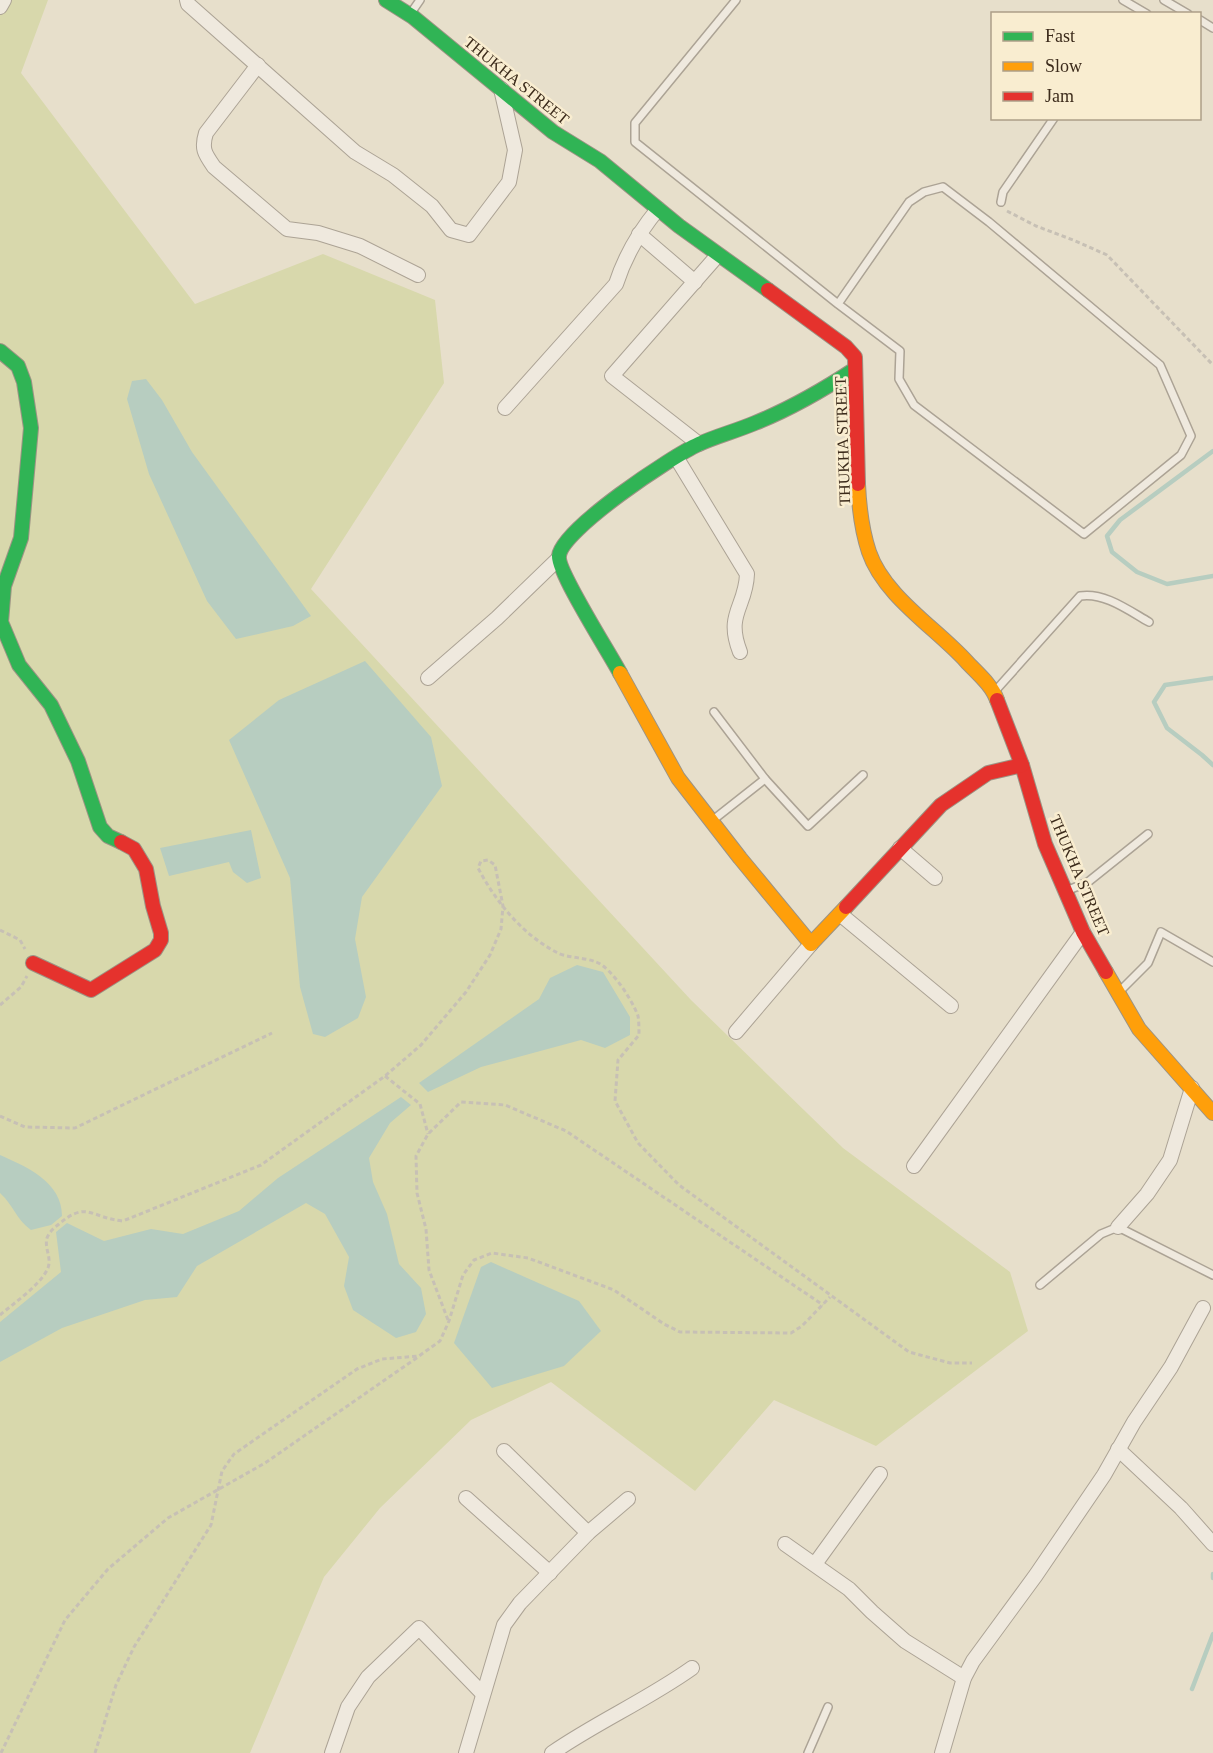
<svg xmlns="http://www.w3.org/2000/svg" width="1213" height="1753" font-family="Georgia,serif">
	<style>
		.green { fill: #d8d8ac }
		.water { fill: #b7cdc0 }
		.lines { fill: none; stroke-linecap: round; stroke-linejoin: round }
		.stream { stroke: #b7cdc0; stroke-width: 4.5 }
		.lane-casing { stroke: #aca395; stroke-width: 10 }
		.street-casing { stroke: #aca395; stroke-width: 16 }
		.fast-casing { stroke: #9c9384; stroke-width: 16 }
		.slow-casing { stroke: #9c9384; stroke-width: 16 }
		.jam-casing { stroke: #9c9384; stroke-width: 16 }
		.path { stroke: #c7c0b5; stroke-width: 3; stroke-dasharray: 4.5 3; stroke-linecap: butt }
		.lane { stroke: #efe9de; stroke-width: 7 }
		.street { stroke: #efe9de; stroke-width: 14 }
		.fast { stroke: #30b455; stroke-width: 14 }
		.slow { stroke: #ff9f0a; stroke-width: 14 }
		.jam { stroke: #e5322d; stroke-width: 14 }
		.labels { text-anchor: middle; stroke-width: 5; stroke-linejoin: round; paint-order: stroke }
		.street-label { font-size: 16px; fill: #3c2b1b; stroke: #f9edd0 }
	</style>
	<rect width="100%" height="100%" fill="#e7dfcb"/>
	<polygon class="green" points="0,0 48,0 21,73 195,304 323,254 435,300 444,383 311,589 691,1000 843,1148 1010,1272 1028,1331 876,1446 774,1400 695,1491 551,1382 471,1420 380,1508 324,1577 250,1753 0,1753"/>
	<g class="water">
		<polygon points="146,379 162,400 192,452 311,616 293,626 236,639 207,601 149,474 127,399 132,381"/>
		<polygon points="365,661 431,737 442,786 362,897 355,939 366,997 358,1018 325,1037 313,1034 300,987 290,878 229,740 279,700"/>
		<polygon points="251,830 261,878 247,883 233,872 229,862 169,876 160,848"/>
		<polygon points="577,965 603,972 630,1017 630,1035 605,1048 581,1040 481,1067 428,1092 419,1083 539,999 550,978"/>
		<polygon points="401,1097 411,1105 390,1123 369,1158 373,1182 387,1214 399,1264 421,1288 426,1314 416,1332 396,1338 353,1310 344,1286 349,1257 325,1214 306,1203 197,1266 177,1297 145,1300 62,1328 0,1362 0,1322 61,1272 56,1232 67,1223 104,1241 151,1229 183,1234 239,1211 278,1178"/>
		<path d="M0,1155C27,1167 62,1182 62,1216L51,1225L31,1230C16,1219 14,1206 0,1193Z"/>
		<polygon points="491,1262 579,1301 601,1331 564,1366 492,1388 454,1343 481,1267"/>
	</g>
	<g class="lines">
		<g class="stream">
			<polyline points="1213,451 1120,520 1107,536 1112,552 1137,572 1167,584 1213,576"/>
			<polyline points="1213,678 1165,685 1154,702 1167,728 1202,755 1213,765"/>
			<polyline points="1213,1574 1213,1578"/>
			<polyline points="1192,1689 1213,1634"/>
		</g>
		<g class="lane-casing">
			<g id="lane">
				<polyline points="736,0 635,123 635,142 838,304 900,351 899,379 914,405 1084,534 1181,455 1191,436 1160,365 989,222 943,187 924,192 909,202 838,304"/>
				<polyline points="1123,0 1147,14"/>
				<polyline points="1164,0 1188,14"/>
				<polyline points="411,13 420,0"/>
				<polyline points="1200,20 1213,28"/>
				<polyline points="1001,202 1003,192 1054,118"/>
				<path d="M996,690L1080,596C1104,592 1128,610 1149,622"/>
				<polyline points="765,779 808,826 863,775"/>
				<polyline points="713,820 765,779 714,712"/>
				<polyline points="1066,891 1088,882 1148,834"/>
				<polyline points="1120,991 1148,963 1161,932 1213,962"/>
				<polyline points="1040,1285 1101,1234 1118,1227 1213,1275"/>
				<polyline points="808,1753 828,1707"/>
			</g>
		</g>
		<g class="street-casing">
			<g id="street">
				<polyline points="187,0 188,4 355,152 393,175 432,206 451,230 469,235 509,182 515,150 501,89"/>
				<polyline points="0,7 4,0"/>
				<path d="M258,65L206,133C201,149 205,154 214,167L287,229L318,233L360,246L418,275"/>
				<polyline points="639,234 695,282"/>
				<path d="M505,408L616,284C625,256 639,232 658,209"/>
				<polyline points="699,444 612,376 718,255"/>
				<path d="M676,457L747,574C746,607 725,614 740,652"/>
				<polyline points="428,678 497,618 558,559"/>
				<polyline points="900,848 935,878"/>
				<polyline points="840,914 951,1006"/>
				<polyline points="736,1032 811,944"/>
				<polyline points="914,1166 1083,932"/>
				<polyline points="1118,1227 1147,1194 1170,1160 1192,1088"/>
				<polyline points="1118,1449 1181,1508 1213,1544"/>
				<polyline points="504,1451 588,1533"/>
				<polyline points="466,1498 550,1573"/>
				<polyline points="785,1544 849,1589 872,1612 905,1641 964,1678"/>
				<polyline points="815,1564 880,1474"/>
				<polyline points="332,1753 348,1707 368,1677 419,1628 483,1694"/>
				<polyline points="466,1753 504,1625 520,1603 588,1533 628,1499"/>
				<path d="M552,1753C597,1722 647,1700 692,1668"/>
				<polyline points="942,1753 964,1678 973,1661 1036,1575 1104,1475 1134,1422 1171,1367 1203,1308"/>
			</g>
		</g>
		<g class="fast-casing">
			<g id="fast">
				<polyline points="386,0 413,17 553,132 600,161 679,226 768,290"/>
				<polyline points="0,351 18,366 24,382 31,428 21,538 4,586 1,622 19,665 51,705 78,761 100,827 108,836 121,842"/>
				<path d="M620,673C610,654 557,571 559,556C561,530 672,456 699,444C717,436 736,431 755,423C790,409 823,390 855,369"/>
			</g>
		</g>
		<g class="slow-casing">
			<g id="slow">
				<path d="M858,484C859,506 862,531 869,552C884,596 936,628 966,661C977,673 992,685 997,700"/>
				<polyline points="620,673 678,778 740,858 811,944 846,907"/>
				<polyline points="1106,972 1139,1029 1213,1113"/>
			</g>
		</g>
		<g class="jam-casing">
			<g id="jam">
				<polyline points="768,290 846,347 855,357 858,484"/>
				<polyline points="997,700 1022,765 1045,844 1083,932 1106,972"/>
				<polyline points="846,907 941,805 988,773 1022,765"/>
				<polyline points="33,963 91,990 155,950 161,940 161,933 153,906 146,869 134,849 121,842"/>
			</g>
		</g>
		<g class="path">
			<polyline points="1007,211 1036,226 1073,240 1107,255 1213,365"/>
			<polyline points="0,930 20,940 25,949"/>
			<polyline points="0,1005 21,987 27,976"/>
			<polyline points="385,1076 420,1104 428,1134"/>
			<polyline points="0,1116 25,1127 75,1128 272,1033"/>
			<path d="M0,1315C14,1303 39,1286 47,1270C53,1259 44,1249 47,1238C49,1232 54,1228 59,1224C87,1200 91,1218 123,1221L261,1165L385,1076L421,1045L466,992L490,955L501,929L503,906L495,865L488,860L481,861L478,868C496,902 522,934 556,952C566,958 584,957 596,962C611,967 633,1001 638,1016C639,1022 639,1029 639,1035L618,1060L615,1101L638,1143L679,1185L909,1352L950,1363H972"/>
			<polyline points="448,1320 429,1270 426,1229 417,1193 416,1156 428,1134 461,1102 505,1105 566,1131 823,1305"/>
			<polyline points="1,1753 65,1620 108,1569 168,1518 265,1463 418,1357"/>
			<polyline points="95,1753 116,1685 134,1647 211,1525 222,1471 234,1454 357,1369 382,1359 419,1356 440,1341 449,1321 463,1275 474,1260 492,1253 528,1258 614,1290 664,1324 680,1332 791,1333 802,1326 830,1297"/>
		</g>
		<use href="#lane" class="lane"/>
		<use href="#street" class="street"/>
		<use href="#fast" class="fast"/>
		<use href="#slow" class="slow"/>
		<use href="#jam" class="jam"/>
	</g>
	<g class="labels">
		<g class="street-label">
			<text transform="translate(517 80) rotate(39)" y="6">THUKHA STREET</text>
			<text transform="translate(842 441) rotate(-92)" y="6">THUKHA STREET</text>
			<text transform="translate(1080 875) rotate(67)" y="6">THUKHA STREET</text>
		</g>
	</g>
	<rect x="991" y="12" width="210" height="108" fill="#f9edd0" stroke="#ad9f88" stroke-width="1.5"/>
	<rect x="1003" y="32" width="30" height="9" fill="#30b455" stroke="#ad9f88" stroke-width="1.5"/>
	<text x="1045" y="42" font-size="18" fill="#3c2b1b">Fast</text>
	<rect x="1003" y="62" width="30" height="9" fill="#ff9f0a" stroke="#ad9f88" stroke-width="1.5"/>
	<text x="1045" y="72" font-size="18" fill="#3c2b1b">Slow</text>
	<rect x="1003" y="92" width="30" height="9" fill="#e5322d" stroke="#ad9f88" stroke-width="1.5"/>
	<text x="1045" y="102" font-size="18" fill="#3c2b1b">Jam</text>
</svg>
